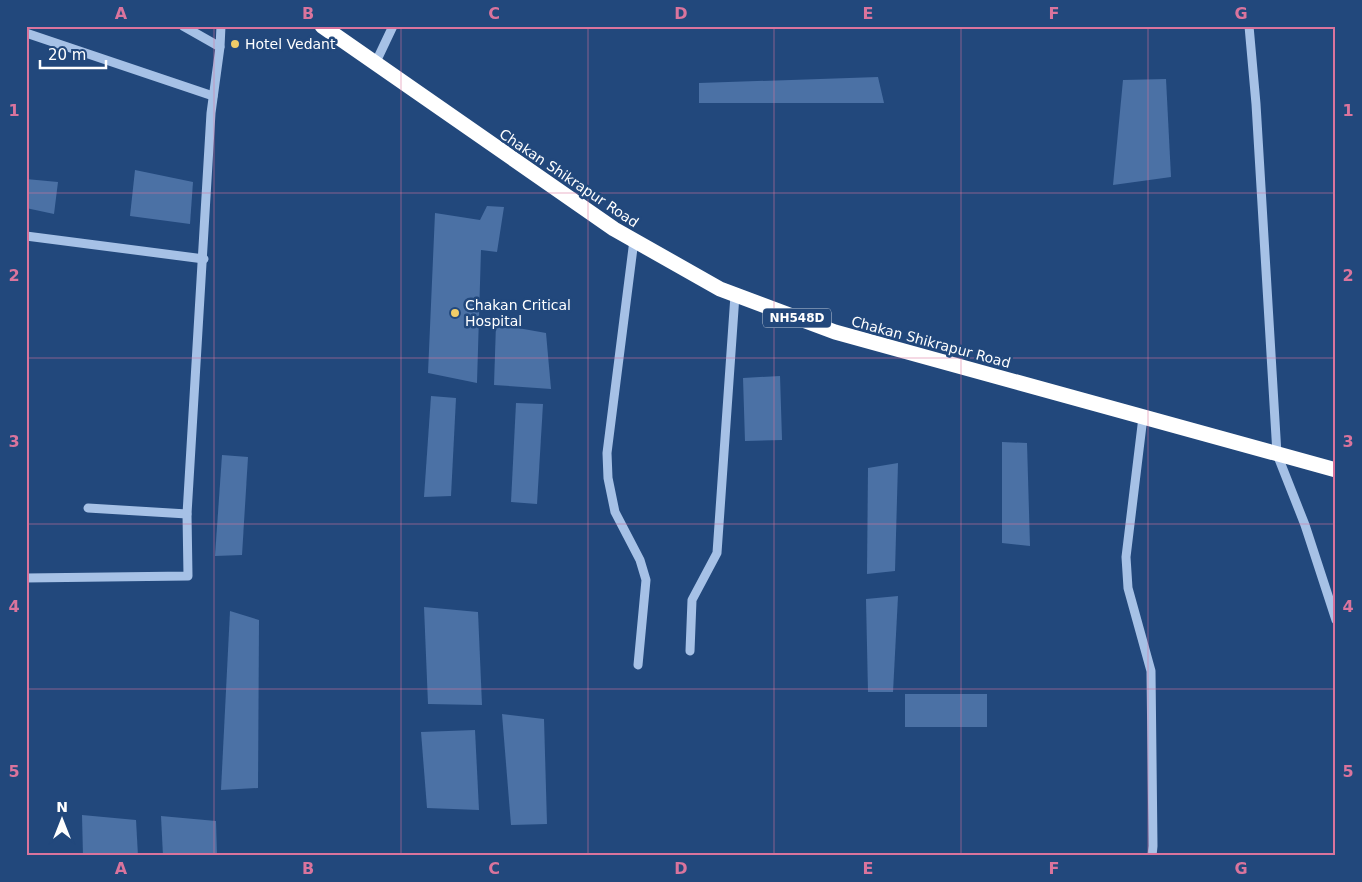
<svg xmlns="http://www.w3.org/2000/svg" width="1362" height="882" font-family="'DejaVu Sans',sans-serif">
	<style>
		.building { fill: #4b71a5 }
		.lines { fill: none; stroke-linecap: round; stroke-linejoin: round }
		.minor { stroke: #a6c1e6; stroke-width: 9 }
		.highway { stroke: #fff; stroke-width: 15 }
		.grid { fill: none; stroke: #da749d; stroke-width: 1; stroke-opacity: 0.55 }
		.poi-dot { fill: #f1cd68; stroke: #22487c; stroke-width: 2 }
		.labels { text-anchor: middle; stroke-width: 5; stroke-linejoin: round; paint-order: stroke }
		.shield { fill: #22487c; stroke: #bdc8d8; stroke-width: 1 }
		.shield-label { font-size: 12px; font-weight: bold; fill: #fff }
		.poi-label { font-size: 14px; fill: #fff; stroke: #22487c; text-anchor: start }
		.street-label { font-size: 14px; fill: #fff; stroke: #22487c }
		.neatline { fill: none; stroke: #da749d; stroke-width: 2 }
		.grid-label { font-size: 16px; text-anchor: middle; font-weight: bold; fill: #da749d }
	</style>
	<rect width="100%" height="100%" fill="#22487c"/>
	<g class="building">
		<polygon points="878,77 884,103 699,103 699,83"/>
		<polygon points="1166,79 1171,177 1113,185 1123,80"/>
		<polygon points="135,170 193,182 190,224 130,216"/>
		<polygon points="26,179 58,182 54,214 26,208"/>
		<polygon points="487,206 504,207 497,252 481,250 477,383 428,373 435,213 480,220"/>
		<polygon points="496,324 546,333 551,389 494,385"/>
		<polygon points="780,376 782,440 745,441 743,378"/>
		<polygon points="431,396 456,398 451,496 424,497"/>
		<polygon points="516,403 543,404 537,504 511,502"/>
		<polygon points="1002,442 1027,443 1030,546 1002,543"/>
		<polygon points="222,455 248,457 242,555 215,556"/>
		<polygon points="898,463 895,571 867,574 868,468"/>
		<polygon points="898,596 893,692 868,692 866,599"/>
		<polygon points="424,607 478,612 482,705 428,704"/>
		<polygon points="230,611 259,620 258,788 221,790"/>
		<rect x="905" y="694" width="82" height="33"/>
		<polygon points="502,714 544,719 547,824 511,825"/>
		<polygon points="475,730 479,810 427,808 421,732"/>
		<polygon points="82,815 136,820 138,856 83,856"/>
		<polygon points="161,816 216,821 217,856 163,856"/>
	</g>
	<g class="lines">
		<g class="minor">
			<polyline points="183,26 220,47"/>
			<polyline points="1249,26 1256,104 1277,454 1305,525 1336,620"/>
			<polyline points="26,33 213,96"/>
			<polyline points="375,64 393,26"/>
			<polyline points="26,236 204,259"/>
			<polyline points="634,240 607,453 608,478 615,512 640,560 646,580 638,665"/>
			<polyline points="1143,417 1126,557 1128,588 1151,671 1153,846 1152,856"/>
			<polyline points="88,508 187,514"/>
			<polyline points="26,578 188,576 187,514 211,113 220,47 221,26"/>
			<polyline points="690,651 692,600 717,553 735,295"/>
		</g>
		<polyline class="highway" points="322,26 614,229 720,289 835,332 1336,470"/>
	</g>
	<path class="grid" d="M214,26V856M401,26V856M588,26V856M774,26V856M961,26V856M1148,26V856M26,193H1336M26,358H1336M26,524H1336M26,689H1336"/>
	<g class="poi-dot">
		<circle cx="235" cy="44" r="5"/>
		<circle cx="455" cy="313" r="5"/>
	</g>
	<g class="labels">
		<rect class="shield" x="763" y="308.5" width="68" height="19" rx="4"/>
		<g class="shield-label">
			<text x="797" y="322">NH548D</text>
		</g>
		<g class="poi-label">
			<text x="245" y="49">Hotel Vedant</text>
			<text x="465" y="310">Chakan Critical<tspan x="465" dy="16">Hospital</tspan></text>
		</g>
		<g class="street-label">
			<text transform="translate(569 178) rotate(34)" y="5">Chakan Shikrapur Road</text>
			<text transform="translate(931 342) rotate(15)" y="5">Chakan Shikrapur Road</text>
		</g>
	</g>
	<rect width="1362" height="882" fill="none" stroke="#22487c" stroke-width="55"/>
	<g transform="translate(62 820)" stroke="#22487c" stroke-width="4" paint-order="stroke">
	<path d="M0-4L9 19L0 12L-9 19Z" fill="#ffffff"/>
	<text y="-8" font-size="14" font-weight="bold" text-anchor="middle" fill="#ffffff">N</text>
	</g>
	<path d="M40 60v8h66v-8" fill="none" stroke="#ffffff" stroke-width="2.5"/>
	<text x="48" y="60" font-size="15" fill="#ffffff" stroke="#22487c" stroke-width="4" paint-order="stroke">20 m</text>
	<rect x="28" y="28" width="1306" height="826" class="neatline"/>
	<g class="grid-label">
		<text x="121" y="19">A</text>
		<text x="308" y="19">B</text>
		<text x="494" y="19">C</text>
		<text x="681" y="19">D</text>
		<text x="868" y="19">E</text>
		<text x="1054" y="19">F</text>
		<text x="1241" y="19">G</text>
		<text x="14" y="116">1</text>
		<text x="1348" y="116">1</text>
		<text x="14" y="281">2</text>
		<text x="1348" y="281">2</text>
		<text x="14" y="447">3</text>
		<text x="1348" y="447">3</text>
		<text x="14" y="612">4</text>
		<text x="1348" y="612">4</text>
		<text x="14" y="777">5</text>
		<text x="1348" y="777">5</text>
		<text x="121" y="874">A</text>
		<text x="308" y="874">B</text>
		<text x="494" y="874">C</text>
		<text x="681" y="874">D</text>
		<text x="868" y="874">E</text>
		<text x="1054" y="874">F</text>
		<text x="1241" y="874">G</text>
	</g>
</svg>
